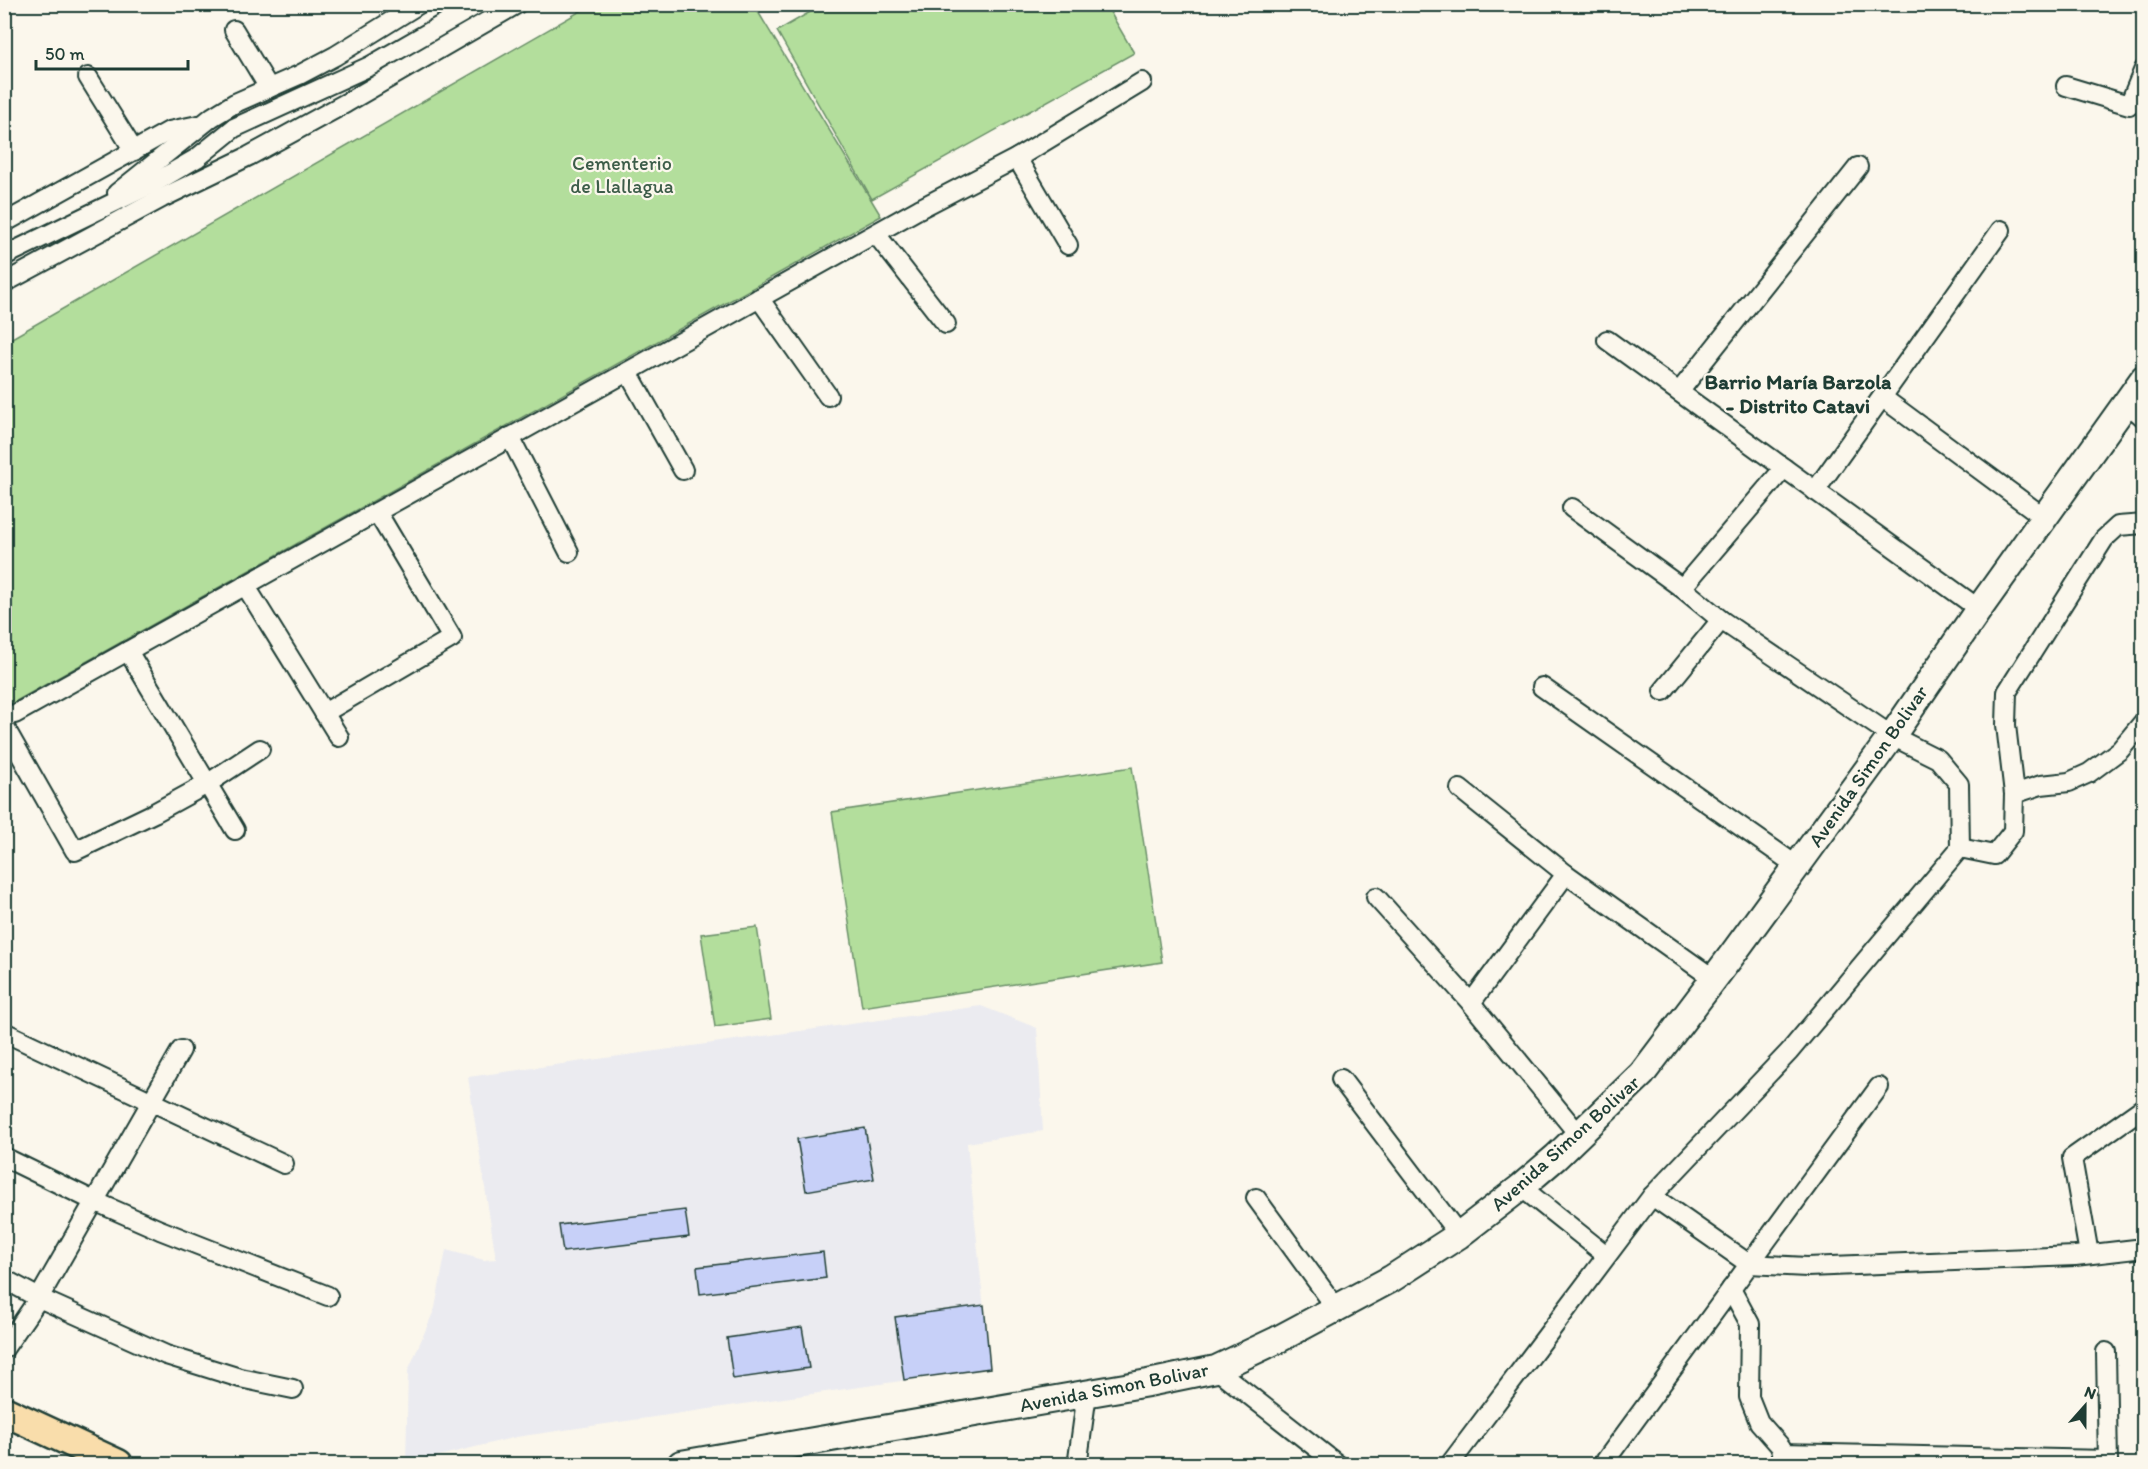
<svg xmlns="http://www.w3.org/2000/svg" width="2148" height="1469" font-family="Itim,sans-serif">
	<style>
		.built { fill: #ebebf0 }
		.green { fill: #b3de9c; stroke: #698e68; stroke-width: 1.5 }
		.building { fill: #c7d0f8; stroke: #1f3d34; stroke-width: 1.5 }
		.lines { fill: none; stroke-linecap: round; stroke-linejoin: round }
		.minor-casing { stroke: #1f3d34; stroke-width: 22 }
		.secondary-casing { stroke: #1f3d34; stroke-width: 30 }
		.trunk-casing { stroke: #1f3d34; stroke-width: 33 }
		.minor { stroke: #fbf7ec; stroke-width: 18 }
		.secondary { stroke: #fbf7ec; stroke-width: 26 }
		.trunk { stroke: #f9ddab; stroke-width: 28 }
		.labels { text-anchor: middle; stroke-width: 4.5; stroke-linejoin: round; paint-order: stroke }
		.park-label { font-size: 20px; fill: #3d5d49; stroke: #fbf7ec }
		.street-label { font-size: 20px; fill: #1f3d34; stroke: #fbf7ec }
		.neighbourhood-label { font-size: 21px; font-weight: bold; fill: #1f3d34; stroke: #fbf7ec }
	</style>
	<rect width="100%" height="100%" fill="#fbf7ec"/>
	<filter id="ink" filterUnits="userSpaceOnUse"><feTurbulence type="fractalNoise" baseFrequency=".0167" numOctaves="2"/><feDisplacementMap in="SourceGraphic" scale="12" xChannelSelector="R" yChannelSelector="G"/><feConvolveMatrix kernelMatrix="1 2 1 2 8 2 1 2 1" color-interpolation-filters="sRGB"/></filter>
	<g filter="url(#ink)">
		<polygon class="built" points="981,1006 1037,1028 1043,1131 967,1143 990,1368 516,1437 406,1464 408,1371 435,1308 446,1250 484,1260 496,1259 468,1077"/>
		<g class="green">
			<polygon points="824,4 1106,5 1134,53 872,199 777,31"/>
			<polygon points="591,5 754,5 881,216 11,704 5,703 5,342"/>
			<polygon points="1132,767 1162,962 862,1007 832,812"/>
			<polygon points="757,927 771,1019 715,1027 701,934"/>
		</g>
		<g class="building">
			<polygon points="865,1128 874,1179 806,1191 797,1139"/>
			<polygon points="685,1210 689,1237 563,1252 559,1225"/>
			<polygon points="823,1252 826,1278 700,1294 697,1267"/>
			<polygon points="984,1305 990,1368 904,1380 895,1317"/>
			<polygon points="802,1327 809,1368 733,1379 727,1338"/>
		</g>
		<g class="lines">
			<g class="minor-casing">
				<g id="minor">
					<polyline points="234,30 269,88"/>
					<polyline points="88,77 134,151"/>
					<polyline points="2066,86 2129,105 2144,69"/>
					<polyline points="1017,158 1068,245"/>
					<polyline points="117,193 212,117 235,103 299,75 335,56 419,4"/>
					<polyline points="4,223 169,131 198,125"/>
					<polyline points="876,234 946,324"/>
					<polyline points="4,256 154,183 197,158 234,128 370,66 478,4"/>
					<polyline points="4,283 162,198 249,156 346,103 517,4"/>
					<polyline points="759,298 828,396"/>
					<polyline points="1607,340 1979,609"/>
					<polyline points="628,372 683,470"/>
					<polyline points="1679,392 1858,167"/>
					<polyline points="1883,398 2045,518"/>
					<polyline points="2127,403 2144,418"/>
					<polyline points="510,437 569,552"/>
					<polyline points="1815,491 2001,230"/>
					<polyline points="245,585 339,737"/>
					<polyline points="1682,588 1784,468"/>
					<polyline points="128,651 235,830"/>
					<polyline points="1542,687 1797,866"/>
					<polyline points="1663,691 1721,620"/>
					<polyline points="324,713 452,638 377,512"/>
					<polyline points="4,716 15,714 919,209 1017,158 1142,82"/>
					<polyline points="4,726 75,851 154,813 207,784 260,749"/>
					<polyline points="1460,789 1566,874 1714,979"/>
					<polyline points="2014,794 2041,785 2069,782 2089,773 2120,750 2144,721"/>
					<polyline points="1960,848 1994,855 2013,831 2014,794 2006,725 2007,692 2104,539 2118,526 2144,524"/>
					<polyline points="1376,897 1471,1003 1579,1135"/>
					<polyline points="1471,1003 1566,874"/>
					<polyline points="4,1032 284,1164"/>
					<polyline points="1341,1079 1459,1235"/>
					<polyline points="4,1157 94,1201 160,1230 328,1296"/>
					<polyline points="1521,1187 1606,1255"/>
					<polyline points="1652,1196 1749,1264 1807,1267 2075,1256 2144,1248"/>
					<polyline points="1256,1198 1337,1309"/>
					<polyline points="2089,1254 2072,1158 2144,1107"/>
					<polyline points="4,1279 39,1298 166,1355 240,1378 293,1389"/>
					<polyline points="1731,1289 1750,1324 1749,1397 1759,1422 1781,1447 1784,1463"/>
					<polyline points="4,1349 39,1298 181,1050"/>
					<polyline points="2106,1352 2108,1464"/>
					<polyline points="1216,1369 1337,1464"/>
					<polyline points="1782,1453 2108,1460"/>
					<polyline points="1080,1464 1078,1459 1087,1393"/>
					<polyline points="1450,1464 1652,1196 1789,1052 1960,848 1959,784 1938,759 1892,736 1721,620 1682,588 1572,508"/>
					<polyline points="1603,1464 1879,1087"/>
				</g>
			</g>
			<g class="secondary-casing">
				<polyline id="secondary" points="681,1464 1148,1383 1216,1369 1277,1340 1391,1279 1459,1235 1521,1187 1556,1157 1642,1074 1732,955 1892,736 1979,609 2144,378"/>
			</g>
			<g class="trunk-casing">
				<polyline id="trunk" points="4,1411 118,1464"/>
			</g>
			<use href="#minor" class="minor"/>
			<use href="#secondary" class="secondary"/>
			<use href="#trunk" class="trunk"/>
		</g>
	</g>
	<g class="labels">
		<g class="park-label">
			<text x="622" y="170">Cementerio<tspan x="622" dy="23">de Llallagua</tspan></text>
		</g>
		<g class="street-label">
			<text transform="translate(1868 766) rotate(-55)" y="7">Avenida Simon Bolivar</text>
			<text transform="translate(1565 1143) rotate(-42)" y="7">Avenida Simon Bolivar</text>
			<text transform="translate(1114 1387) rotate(-11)" y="7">Avenida Simon Bolivar</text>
		</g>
		<g class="neighbourhood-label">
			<text x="1798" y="389">Barrio María Barzola<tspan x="1798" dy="24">- Distrito Catavi</tspan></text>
		</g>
	</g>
	<rect width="2148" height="1469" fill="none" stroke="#fbf7ec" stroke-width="24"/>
	<rect x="12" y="12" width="2124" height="1445" fill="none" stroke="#1f3d34" stroke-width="2" filter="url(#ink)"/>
	<g transform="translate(2085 1406) rotate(21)" stroke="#fbf7ec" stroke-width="4.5" paint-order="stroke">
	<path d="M0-4.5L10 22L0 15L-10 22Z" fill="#1f3d34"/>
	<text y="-9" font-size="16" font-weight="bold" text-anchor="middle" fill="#1f3d34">N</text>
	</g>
	<path d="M36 60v9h152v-9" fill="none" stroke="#1f3d34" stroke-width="3"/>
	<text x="45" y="60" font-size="18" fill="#1f3d34" stroke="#fbf7ec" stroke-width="4.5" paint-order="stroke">50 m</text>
</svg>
